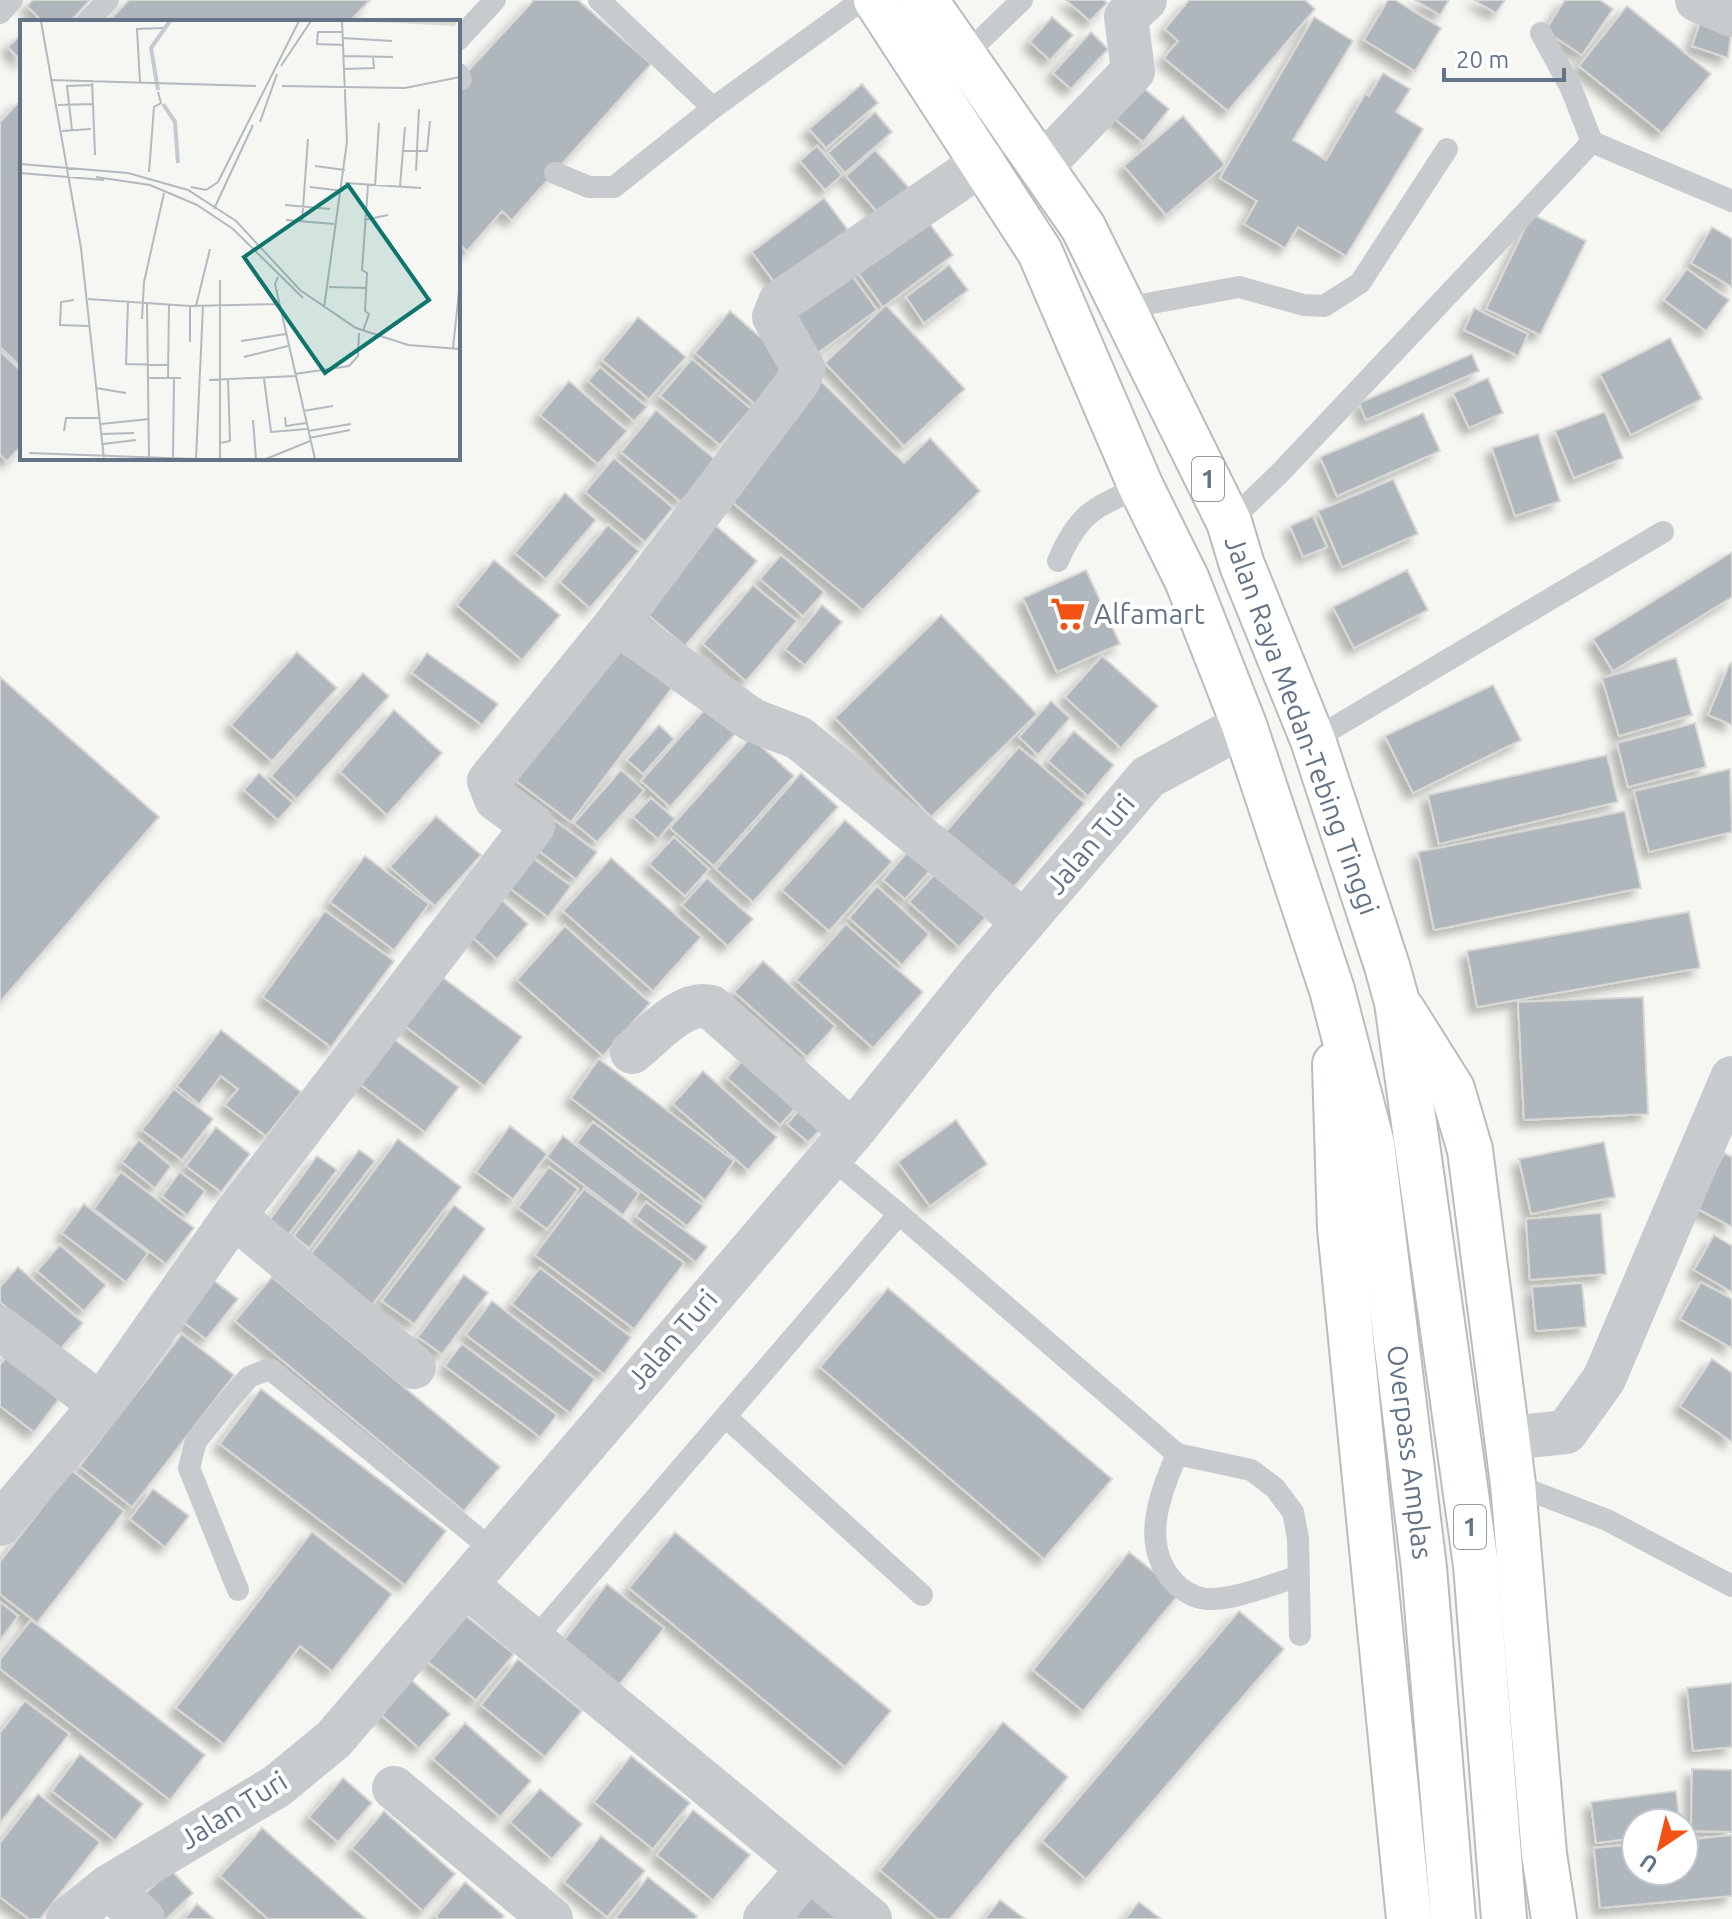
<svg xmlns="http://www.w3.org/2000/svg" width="1732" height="1919" font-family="Ubuntu,sans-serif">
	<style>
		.building { fill: #afb7bd; stroke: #d7d7d4; stroke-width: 2; filter: url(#shadow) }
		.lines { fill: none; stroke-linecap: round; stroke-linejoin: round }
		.highway-casing { stroke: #b9bcbf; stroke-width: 48 }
		.lane { stroke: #c8cbce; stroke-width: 22 }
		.street { stroke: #c8cbce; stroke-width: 44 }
		.highway { stroke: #fff; stroke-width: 44 }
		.labels { text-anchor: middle; stroke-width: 8; stroke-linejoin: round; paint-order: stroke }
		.shield { fill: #fff; stroke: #919eaa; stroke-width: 2 }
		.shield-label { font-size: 26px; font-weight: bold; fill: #627486 }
		.poi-label { font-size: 28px; fill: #627486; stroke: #fff; text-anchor: start }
		.street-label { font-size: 28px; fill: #627486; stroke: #fff }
		.inset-river { fill: none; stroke: #c1cbd0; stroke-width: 4 }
		.inset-road { fill: none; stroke: #b2bac0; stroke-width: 2 }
		.view { fill: #0f766e; fill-opacity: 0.15; stroke: #0f766e; stroke-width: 4 }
		.inset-edge { fill: none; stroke: #627486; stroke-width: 4 }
	</style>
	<defs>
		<filter id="shadow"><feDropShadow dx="-7" dy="7" stdDeviation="4" flood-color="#0004"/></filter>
	</defs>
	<rect width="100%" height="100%" fill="#f6f6f2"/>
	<g class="building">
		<polygon points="33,0 90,0 70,22 43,22 27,6"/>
		<polygon points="129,0 370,0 349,22 108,22"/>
		<polygon points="534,0 578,0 651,64 512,220 502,211 467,251 458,243 458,82"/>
		<polygon points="1066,0 1104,0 1107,3 1090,21"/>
		<polygon points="1189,0 1305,0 1315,9 1228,111 1164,58 1178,41 1165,29"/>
		<polygon points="1388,0 1395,0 1441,28 1415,71 1364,40"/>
		<polygon points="1415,0 1449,0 1440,15"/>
		<polygon points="1474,0 1505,0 1496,13"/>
		<polygon points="1565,0 1600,0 1613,9 1582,55 1545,31"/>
		<polygon points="1627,6 1711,74 1662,133 1579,66"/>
		<polygon points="1052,17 1073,35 1050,60 1030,42"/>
		<polygon points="1314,17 1353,41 1293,140 1326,160 1365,94 1369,96 1383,73 1410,89 1396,112 1423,129 1346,256 1298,227 1285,248 1244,224 1257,201 1220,178"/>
		<polygon points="1702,17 1732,27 1728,58 1692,46"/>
		<polygon points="1091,32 1108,49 1071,89 1053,73"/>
		<polygon points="22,34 22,62 8,47"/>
		<polygon points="1130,77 1169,109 1143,142 1103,109"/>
		<polygon points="862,84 878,103 826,148 809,129"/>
		<polygon points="22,99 22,368 0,347 0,122"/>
		<polygon points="875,112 892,132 845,173 828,153"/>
		<polygon points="1183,116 1225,165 1166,215 1124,166"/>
		<polygon points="817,146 842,175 825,190 800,161"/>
		<polygon points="875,150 910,189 880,215 846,176"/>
		<polygon points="824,198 856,241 783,294 752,252"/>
		<polygon points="1532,214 1586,241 1540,335 1486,309"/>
		<polygon points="926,219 953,255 883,307 856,270"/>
		<polygon points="1712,227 1732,239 1732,287 1691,263"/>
		<polygon points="949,265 968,290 924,323 906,297"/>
		<polygon points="1687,269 1729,300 1706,331 1664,300"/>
		<polygon points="850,273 877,310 815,355 788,318"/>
		<polygon points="886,305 965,389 904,446 825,363"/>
		<polygon points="1474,308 1528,334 1518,356 1464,330"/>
		<polygon points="730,311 790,363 755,404 695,353"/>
		<polygon points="638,317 686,357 649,399 602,360"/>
		<polygon points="1670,338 1702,399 1631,435 1600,374"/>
		<polygon points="0,351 22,372 22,445 7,461 0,455"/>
		<polygon points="1472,354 1479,371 1366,420 1359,403"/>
		<polygon points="692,359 751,409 720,445 660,396"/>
		<polygon points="600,367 647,407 634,421 588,381"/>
		<polygon points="1488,378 1503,413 1469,428 1453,393"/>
		<polygon points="819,379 904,463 930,438 980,491 863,610 726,497"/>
		<polygon points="569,381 627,431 598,464 540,415"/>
		<polygon points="656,410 716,460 681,502 621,452"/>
		<polygon points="1605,412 1623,458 1574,478 1555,431"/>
		<polygon points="1423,413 1440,451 1337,496 1320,457"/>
		<polygon points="1538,434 1560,501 1515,516 1492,448"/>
		<polygon points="614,458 673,508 645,542 585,492"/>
		<polygon points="1393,479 1418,534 1342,567 1318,511"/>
		<polygon points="565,493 596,520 546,579 515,553"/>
		<polygon points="1313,516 1327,547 1303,557 1290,526"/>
		<polygon points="714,524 757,561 685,646 641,609"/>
		<polygon points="608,525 639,551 590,608 560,582"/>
		<polygon points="1732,552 1732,597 1613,671 1593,639"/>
		<polygon points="781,555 824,592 803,616 760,579"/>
		<polygon points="494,560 560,615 522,660 457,605"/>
		<polygon points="1086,570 1120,644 1057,672 1023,598"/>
		<polygon points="1407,570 1428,610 1354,648 1333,607"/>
		<polygon points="753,585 797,621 746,681 703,644"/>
		<polygon points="822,605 842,622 805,665 785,649"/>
		<polygon points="941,615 1037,714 931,817 835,718"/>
		<polygon points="616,629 680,677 571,822 507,774"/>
		<polygon points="297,652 337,688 272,761 231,725"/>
		<polygon points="427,653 498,704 482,725 412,673"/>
		<polygon points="1102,656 1158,706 1121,748 1065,697"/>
		<polygon points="1676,658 1692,715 1619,736 1602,678"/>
		<polygon points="1730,663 1732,663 1732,725 1708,715"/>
		<polygon points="363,673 389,696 297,799 271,776"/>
		<polygon points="0,677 159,817 0,1002"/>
		<polygon points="1493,685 1521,740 1413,793 1385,736"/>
		<polygon points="1051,701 1070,718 1038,755 1019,737"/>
		<polygon points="707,707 736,733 670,807 641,781"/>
		<polygon points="394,710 442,753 387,815 340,772"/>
		<polygon points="1695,723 1706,767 1628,787 1617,743"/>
		<polygon points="659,725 674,739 643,774 627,760"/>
		<polygon points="1074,731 1114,765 1088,796 1048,761"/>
		<polygon points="751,737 794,776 714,866 670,828"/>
		<polygon points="1019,747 1085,803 1004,899 937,842"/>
		<polygon points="1607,755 1618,802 1439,844 1428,795"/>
		<polygon points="1730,769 1732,832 1649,852 1634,791"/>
		<polygon points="621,770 644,790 597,842 574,823"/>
		<polygon points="259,773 293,803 278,820 244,790"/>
		<polygon points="801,773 838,807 753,902 716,869"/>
		<polygon points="651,798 675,819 658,839 633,817"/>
		<polygon points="1625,811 1641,888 1434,930 1418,852"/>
		<polygon points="436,816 481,855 435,906 390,867"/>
		<polygon points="550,817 597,852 576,879 530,844"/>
		<polygon points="845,820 892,862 829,931 782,890"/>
		<polygon points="674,837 709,869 685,896 649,864"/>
		<polygon points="913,846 935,865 905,899 883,880"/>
		<polygon points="526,853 571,886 548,917 503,883"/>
		<polygon points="365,856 429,904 394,950 330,902"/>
		<polygon points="611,858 701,937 653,991 563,911"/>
		<polygon points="946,862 996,906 959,947 909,902"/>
		<polygon points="707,878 753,919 728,946 682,905"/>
		<polygon points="877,886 929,934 902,965 849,918"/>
		<polygon points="493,892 528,924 497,959 461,927"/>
		<polygon points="325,911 394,961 331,1047 263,997"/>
		<polygon points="1689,912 1700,968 1477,1007 1467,951"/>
		<polygon points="846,924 923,992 873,1048 796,980"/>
		<polygon points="565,926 650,1003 603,1056 517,980"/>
		<polygon points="763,961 835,1026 807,1057 734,992"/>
		<polygon points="442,977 522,1037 484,1086 405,1026"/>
		<polygon points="1643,997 1648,1114 1524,1120 1518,1002"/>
		<polygon points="221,1030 301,1092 266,1136 225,1105 238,1089 221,1076 199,1104 177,1086"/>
		<polygon points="391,1037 459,1087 425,1132 357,1082"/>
		<polygon points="748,1054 801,1102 780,1125 727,1078"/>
		<polygon points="599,1059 734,1161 705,1200 571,1098"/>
		<polygon points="703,1071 777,1137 748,1170 673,1104"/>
		<polygon points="174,1089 213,1119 182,1160 142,1130"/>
		<polygon points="803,1106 825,1125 808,1142 787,1124"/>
		<polygon points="956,1120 987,1164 930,1206 898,1162"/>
		<polygon points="593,1122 703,1206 687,1226 577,1143"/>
		<polygon points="510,1126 547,1154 513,1199 476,1172"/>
		<polygon points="216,1127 250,1154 221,1192 186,1166"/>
		<polygon points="563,1136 639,1193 623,1215 547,1157"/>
		<polygon points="398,1139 461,1187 369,1309 306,1261"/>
		<polygon points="139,1140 171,1166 155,1188 122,1162"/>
		<polygon points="1604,1142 1615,1197 1531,1214 1519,1159"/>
		<polygon points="359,1150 375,1161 309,1248 294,1236"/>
		<polygon points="1724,1153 1732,1157 1732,1227 1696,1208"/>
		<polygon points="317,1156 337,1170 285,1239 266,1225"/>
		<polygon points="549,1167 578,1189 547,1229 518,1208"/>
		<polygon points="121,1172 194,1228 166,1264 94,1209"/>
		<polygon points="180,1172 205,1191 187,1215 162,1196"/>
		<polygon points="584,1189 684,1263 634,1329 535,1255"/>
		<polygon points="646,1202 707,1247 696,1262 636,1216"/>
		<polygon points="84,1204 148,1253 126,1282 62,1233"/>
		<polygon points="454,1205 485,1229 414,1324 382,1301"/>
		<polygon points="1601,1213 1606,1274 1530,1280 1526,1219"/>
		<polygon points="1714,1235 1732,1246 1732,1292 1694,1270"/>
		<polygon points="60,1245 106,1285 84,1311 37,1271"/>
		<polygon points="18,1267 83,1323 58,1352 0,1302 0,1287"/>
		<polygon points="540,1268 631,1337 604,1374 512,1304"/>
		<polygon points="464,1275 488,1293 442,1354 418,1337"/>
		<polygon points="272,1277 500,1467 464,1511 235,1321"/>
		<polygon points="213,1280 238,1299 206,1339 182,1321"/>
		<polygon points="1701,1282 1732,1299 1732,1348 1680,1319"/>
		<polygon points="1582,1283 1586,1327 1536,1331 1532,1287"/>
		<polygon points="888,1288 1112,1479 1044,1559 820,1367"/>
		<polygon points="492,1301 595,1379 570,1413 466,1335"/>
		<polygon points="182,1334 234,1375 132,1507 80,1466"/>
		<polygon points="462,1344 557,1415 540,1437 445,1366"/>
		<polygon points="12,1350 65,1391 34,1432 0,1406 0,1365"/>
		<polygon points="1712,1359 1732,1373 1732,1442 1680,1406"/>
		<polygon points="261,1389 446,1531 405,1585 220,1444"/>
		<polygon points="71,1470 124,1511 37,1623 0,1594 0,1562"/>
		<polygon points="153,1489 189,1516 165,1547 130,1519"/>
		<polygon points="312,1532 392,1594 332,1671 300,1646 224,1744 176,1708"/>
		<polygon points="675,1532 891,1711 845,1767 629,1588"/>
		<polygon points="1129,1552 1180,1593 1083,1711 1033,1670"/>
		<polygon points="607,1584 664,1628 618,1686 562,1643"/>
		<polygon points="0,1602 18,1616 0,1640"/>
		<polygon points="1239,1611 1284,1649 1086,1879 1042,1841"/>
		<polygon points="466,1616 514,1654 476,1700 428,1662"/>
		<polygon points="31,1620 205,1755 170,1800 0,1669 0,1660"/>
		<polygon points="518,1659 582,1711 545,1757 481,1705"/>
		<polygon points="410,1679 450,1714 419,1748 379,1713"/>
		<polygon points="1732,1683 1732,1747 1693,1751 1687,1688"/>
		<polygon points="25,1701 69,1734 0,1823 0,1733"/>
		<polygon points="1003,1722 1068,1777 950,1919 938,1919 880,1870"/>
		<polygon points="465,1723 531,1781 500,1817 433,1759"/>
		<polygon points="80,1754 143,1804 115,1840 52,1791"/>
		<polygon points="631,1756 690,1803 653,1849 594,1802"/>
		<polygon points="1692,1769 1732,1770 1732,1832 1691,1831"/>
		<polygon points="343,1778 372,1803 338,1842 309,1817"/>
		<polygon points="540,1789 582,1824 552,1859 510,1822"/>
		<polygon points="1676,1791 1680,1823 1636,1823 1636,1838 1596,1843 1591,1802"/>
		<polygon points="38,1794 100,1842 40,1919 29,1919 0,1897 0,1843"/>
		<polygon points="693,1810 750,1855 713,1900 657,1855"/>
		<polygon points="384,1811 455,1874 423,1911 352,1848"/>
		<polygon points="262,1828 366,1919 268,1919 220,1876"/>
		<polygon points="1732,1835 1732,1896 1600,1908 1594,1848 1636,1844 1636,1871 1684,1871 1684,1840"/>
		<polygon points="601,1836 645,1871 607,1917 564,1882"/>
		<polygon points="171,1870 193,1893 166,1919 154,1919 137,1901"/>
		<polygon points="648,1877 697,1916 695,1919 615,1919"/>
		<polygon points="465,1882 504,1916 501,1919 439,1919 436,1916"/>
		<polygon points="814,1894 844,1919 794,1919"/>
		<polygon points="1000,1900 1025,1919 985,1919"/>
		<polygon points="1139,1902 1161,1919 1125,1919"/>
		<polygon points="197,1904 214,1919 184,1919"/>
	</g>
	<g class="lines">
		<g class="highway-casing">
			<g id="highway">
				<polyline points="876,0 1040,252 1141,487 1187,580 1244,725 1332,990 1372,1144 1424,1568 1453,1919"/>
				<polyline points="925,0 1083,227 1229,522 1242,565 1313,740 1387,966 1397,1002 1476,1565 1504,1919"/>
				<polyline points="1403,1011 1452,1089 1470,1150 1513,1484 1544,1854 1554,1919"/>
				<polyline points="1335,1064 1340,1228 1409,1919"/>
			</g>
		</g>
		<g class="lane">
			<polyline points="599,0 713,108 862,0"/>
			<polyline points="0,13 12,0"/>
			<polyline points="87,22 108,0"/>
			<polyline points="1541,33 1571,88 1592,142 1732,201"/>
			<polyline points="458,40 495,0"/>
			<polyline points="965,55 1022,0"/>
			<polyline points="458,74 461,79"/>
			<polyline points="555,173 589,187 614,187 713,108"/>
			<polyline points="1125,308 1239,287 1304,305 1324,306 1360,283 1447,149"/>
			<polyline points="1229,522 1281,472 1592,142"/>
			<path d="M1058,561C1079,512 1095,507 1141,487"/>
			<polyline points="1313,740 1663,532"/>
			<polyline points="829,1156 899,1214"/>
			<polyline points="727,1418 922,1595"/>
			<path d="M1177,1454C1159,1496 1140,1545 1174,1582C1181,1590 1195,1598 1206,1599C1236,1600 1269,1585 1297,1577"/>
			<polyline points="1513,1484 1607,1520 1732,1586"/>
			<polyline points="238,1590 189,1468 196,1441 230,1399 249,1377 270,1369 494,1551"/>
			<polyline points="533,1641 899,1214 1177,1454 1251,1470 1275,1488 1293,1512 1298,1538 1300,1635"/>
		</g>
		<g class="street">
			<polyline points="1697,0 1732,15"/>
			<polyline points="1041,167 1133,71 1126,17 1145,0"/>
			<polyline points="617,623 752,720 799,738 1024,922"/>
			<path d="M632,1052C654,1035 682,1000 711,1007L852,1132"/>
			<polyline points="234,1216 414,1367"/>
			<polyline points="0,1328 101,1405"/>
			<polyline points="1507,1438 1566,1432 1604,1379 1732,1078"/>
			<polyline points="0,1524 101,1405 234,1216 533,826 496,799 489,781 617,623 799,380 803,368 774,317 780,302 984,162"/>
			<polyline points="467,1586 870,1919"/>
			<polyline points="394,1788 551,1919"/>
			<polyline points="108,1887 143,1919"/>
			<polyline points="68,1919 108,1887 277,1786 334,1739 852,1132 980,973 1148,777 1244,725"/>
			<polyline points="765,1919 808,1870"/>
		</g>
		<use href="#highway" class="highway"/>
	</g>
	<defs>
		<g id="supermarket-bare" transform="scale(2.76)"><path d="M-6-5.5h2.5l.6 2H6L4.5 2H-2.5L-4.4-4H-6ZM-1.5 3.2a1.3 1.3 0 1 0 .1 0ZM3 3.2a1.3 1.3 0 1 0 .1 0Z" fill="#f25315" stroke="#fff" stroke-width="2.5" paint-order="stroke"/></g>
	</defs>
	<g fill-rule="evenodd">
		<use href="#supermarket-bare" x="1068" y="614"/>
	</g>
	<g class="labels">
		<g class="shield">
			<rect x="1192" y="457" width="32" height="44" rx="6"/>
			<rect x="1454" y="1505" width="32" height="44" rx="6"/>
		</g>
		<g class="shield-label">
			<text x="1208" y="488">1</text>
			<text x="1470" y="1536">1</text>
		</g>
		<g class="poi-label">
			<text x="1094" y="624">Alfamart</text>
		</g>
		<g class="street-label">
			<text transform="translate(1302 725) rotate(70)" y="10">Jalan Raya Medan-Tebing Tinggi</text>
			<text transform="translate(1090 844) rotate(-50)" y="10">Jalan Turi</text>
			<text transform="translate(672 1339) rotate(-49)" y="10">Jalan Turi</text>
			<text transform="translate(1410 1452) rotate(83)" y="10">Overpass Amplas</text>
			<text transform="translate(233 1810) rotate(-32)" y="10">Jalan Turi</text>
		</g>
	</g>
	<g transform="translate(20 20)">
		<rect width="440" height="440" fill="#f6f6f2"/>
		<path d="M337,1H437L435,6Z" fill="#d6ded2"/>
		<path class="inset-river" d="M138,70L131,28L150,1M143,84L155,102L158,143"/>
		<path class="inset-road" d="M21,1L61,228L84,439M322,12H298L297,24L324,25M323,18L372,21M324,36L373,37M261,46L291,1M325,49L354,48L353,37M30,60L236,66M72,60L75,135M120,62L117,9L143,8M262,66L385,68L440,57M38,85L72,84M240,102L257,54M52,110L47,66L72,65M42,111L71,109M384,131H407L410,101M0,144L108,153L168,170L216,201L280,270L336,308L388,325L440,329M295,146L325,150M396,151L399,89M129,152L134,87L141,83L138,72M0,153L84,160M76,157L130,165L177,185L213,209L283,278M325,163L401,168M355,166L359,103M380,166L385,107M171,167L186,170L198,162L279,1M290,167L323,171M265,185L310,189M194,189L233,105M266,200L314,204M344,200L368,195M282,202L288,119M258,257L255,264L295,439M309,267L346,268M68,279L170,286L259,284M54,280L41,282L40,305L69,306M108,281L106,344L149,345M127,284L129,438M176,286L190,229M304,288L327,122L322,1M122,299L124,262L144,173M343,311L349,294L345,291L347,253L342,250L348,165M221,321L266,314M170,322V286M433,328L440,262M224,337L268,326M275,354L329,346L338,336L339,313M129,358H161M148,358L149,285M244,359L251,412L287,409M189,360L275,356M76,368L106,373M283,391L313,386M265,397L266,406L286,403M233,400L236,439M81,404L129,399M44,411L46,398H79M288,411L331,404M82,414L114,413M289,418L330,410M200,423L210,421L208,360M83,424L116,420M9,433L175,439M153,437L154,358M176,439L183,286M200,439V260M246,439L290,421"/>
		<path class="view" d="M328,165L409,280L305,353L224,237Z"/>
		<rect width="440" height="440" class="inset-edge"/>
	</g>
	<g transform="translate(1660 1847) rotate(215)"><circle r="38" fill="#ffffff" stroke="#c0c7cf" stroke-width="2"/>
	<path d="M0-6L14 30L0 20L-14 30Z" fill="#f25315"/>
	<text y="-12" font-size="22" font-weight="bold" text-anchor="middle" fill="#627486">U</text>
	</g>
	<path d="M1444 68v12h120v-12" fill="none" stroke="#627486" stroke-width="4"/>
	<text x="1456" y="68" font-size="24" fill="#627486" stroke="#ffffff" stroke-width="6" paint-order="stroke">20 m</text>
</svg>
